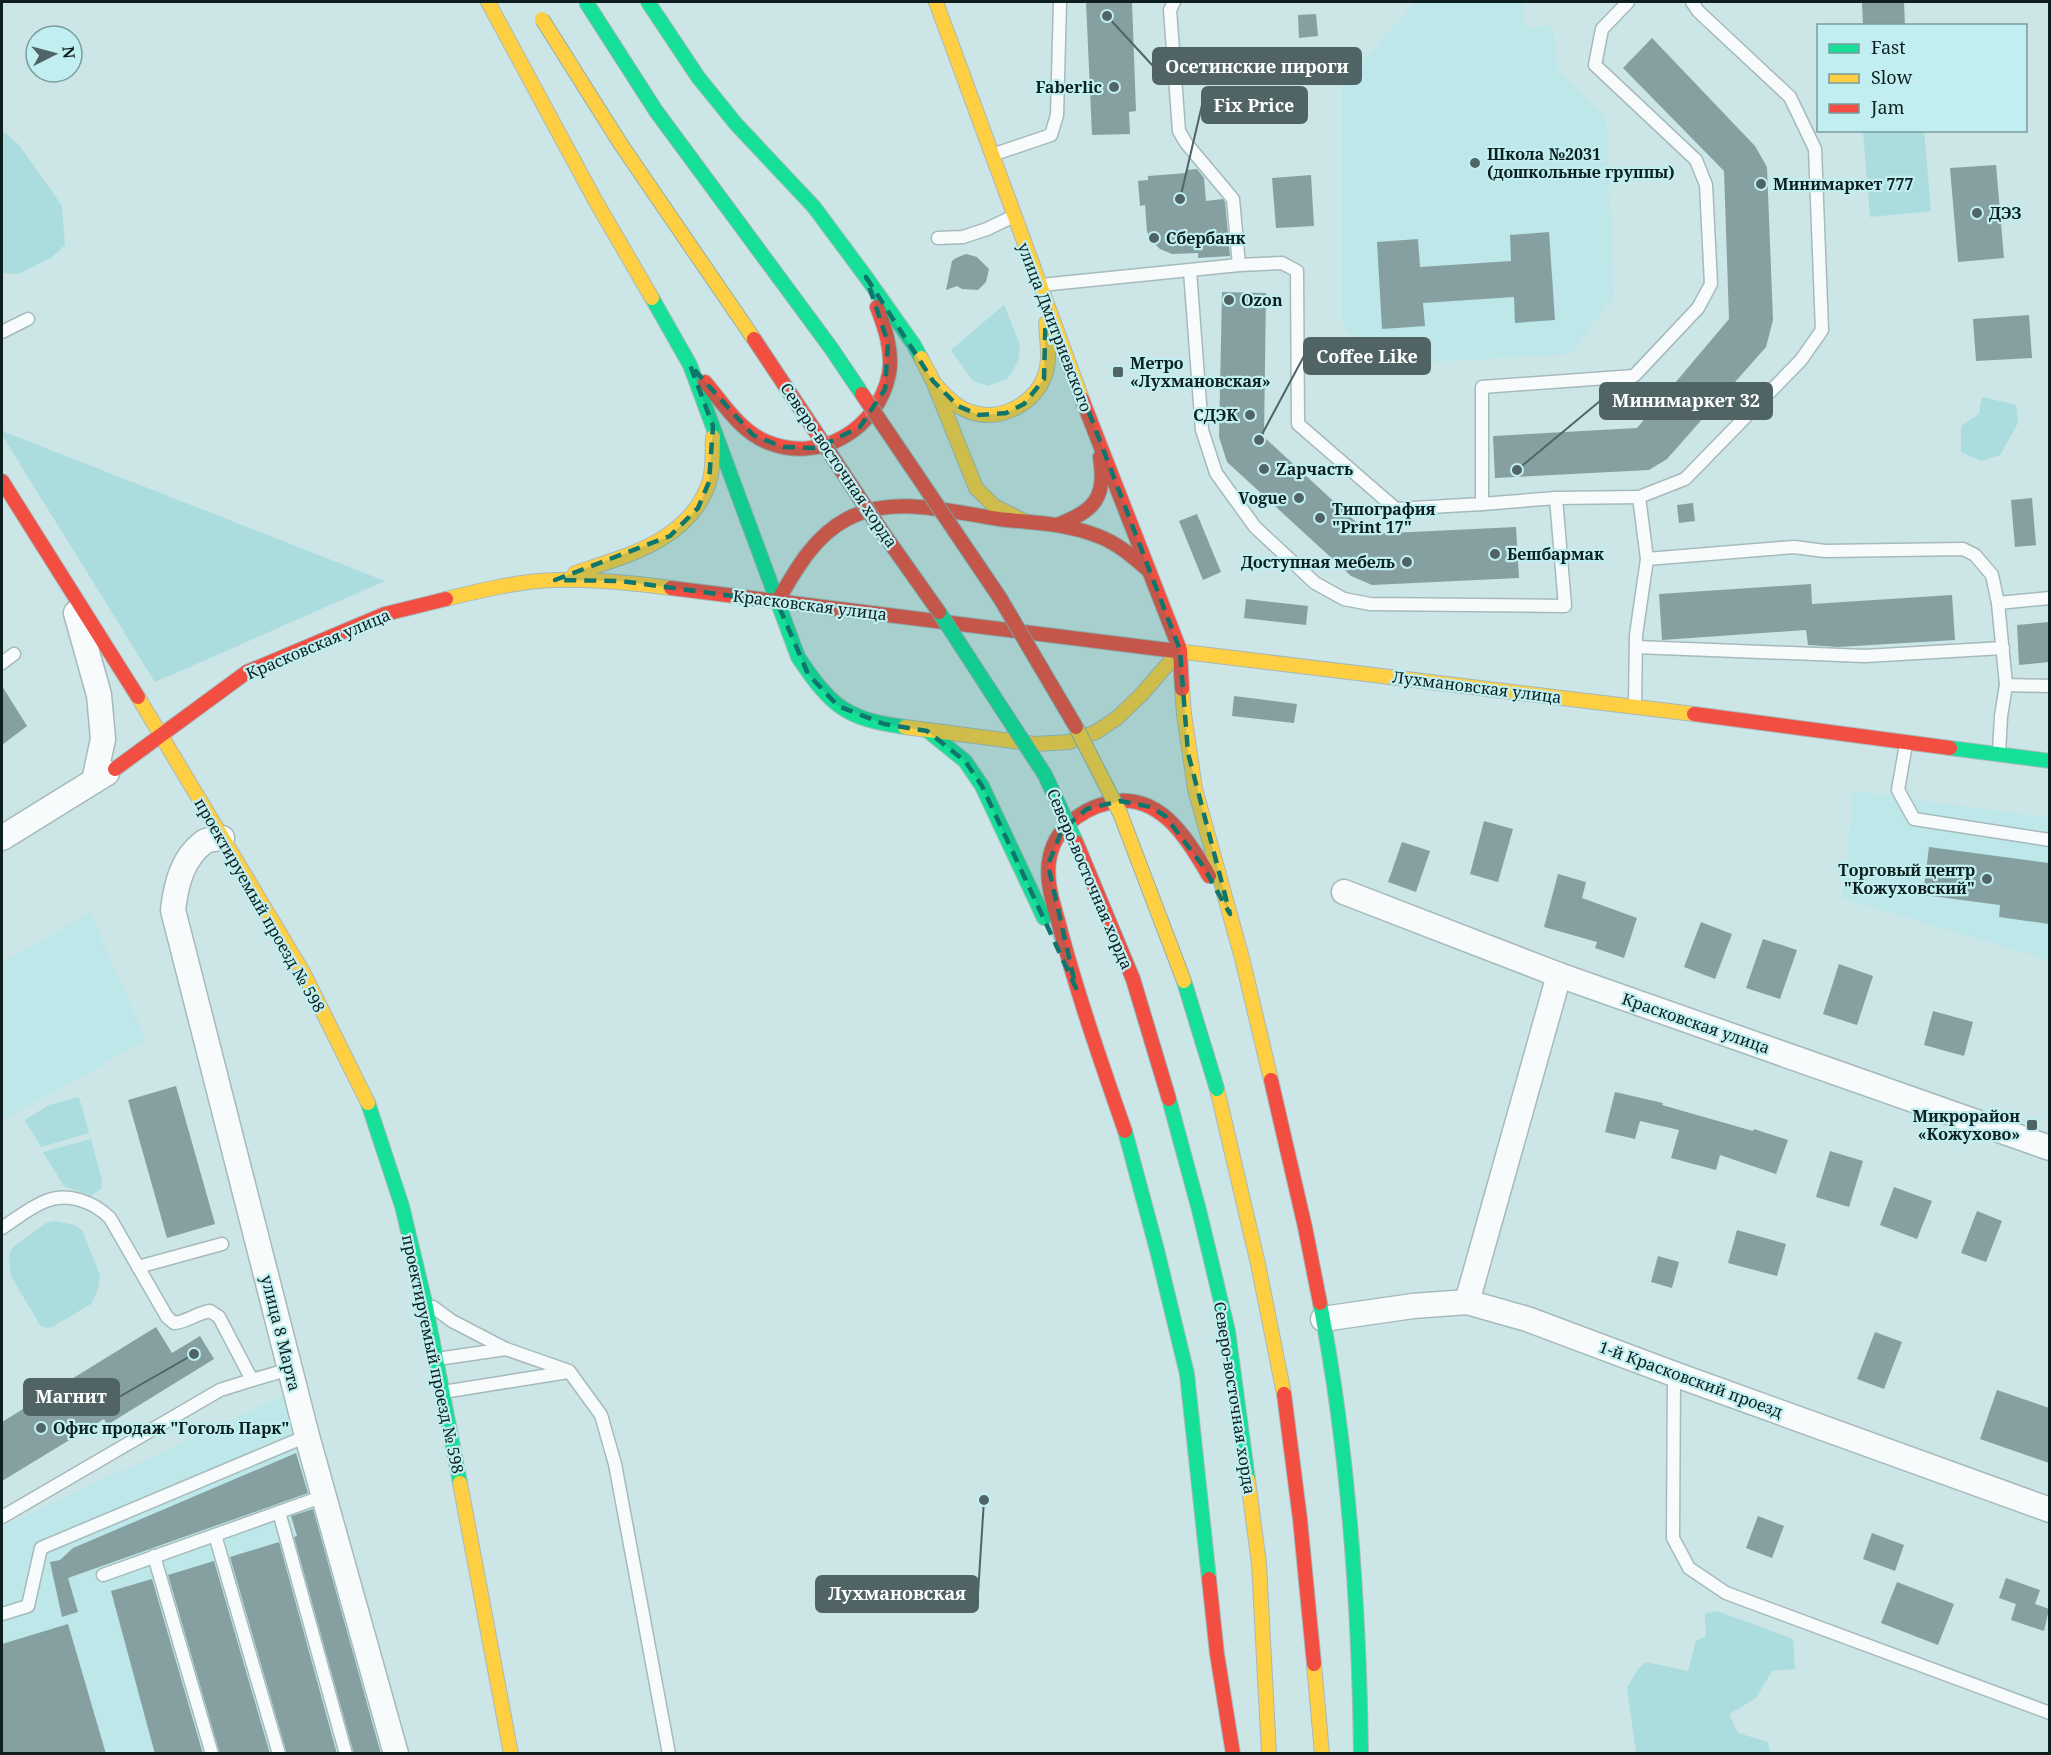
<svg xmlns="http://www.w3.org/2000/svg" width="2051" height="1755" font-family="'Noto Serif',serif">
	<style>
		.built { fill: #bde7e9 }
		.green { fill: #abdcde }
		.building { fill: #86a0a1 }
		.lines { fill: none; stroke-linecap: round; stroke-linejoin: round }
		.lane-casing { stroke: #a7babb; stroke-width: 15 }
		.street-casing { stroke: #a7babb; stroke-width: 27 }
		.fast-casing { stroke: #a7babb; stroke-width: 16 }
		.slow-casing { stroke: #a7babb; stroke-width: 16 }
		.jam-casing { stroke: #a7babb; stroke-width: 16 }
		.lane { stroke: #f7fbfb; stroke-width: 12 }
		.street { stroke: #f7fbfb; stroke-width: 24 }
		.fast { stroke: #16e098; stroke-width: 14 }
		.slow { stroke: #ffcf43; stroke-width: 14 }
		.jam { stroke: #f24e42; stroke-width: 14 }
		.fast-bridge-casing { stroke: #90b0b2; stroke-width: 16; stroke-linecap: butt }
		.slow-bridge-casing { stroke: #90b0b2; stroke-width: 16; stroke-linecap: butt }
		.jam-bridge-casing { stroke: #90b0b2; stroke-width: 16; stroke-linecap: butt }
		.fast-bridge { stroke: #16e098; stroke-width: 14 }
		.slow-bridge { stroke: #ffcf43; stroke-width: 14 }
		.jam-bridge { stroke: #f24e42; stroke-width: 14 }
		.marked { fill: #0f766e; fill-opacity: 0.2; stroke: #0f766e; stroke-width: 4.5; stroke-dasharray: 12 8; stroke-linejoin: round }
		.poi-dot { fill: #506465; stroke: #c1eff1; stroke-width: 2 }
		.labels { text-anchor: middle; stroke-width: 4.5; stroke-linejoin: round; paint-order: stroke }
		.poi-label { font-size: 16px; font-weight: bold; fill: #0d1f1f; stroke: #c1eff1; text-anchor: start }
		.street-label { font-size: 16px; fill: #0d1f1f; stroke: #c1eff1 }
		.leader { fill: none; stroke: #506465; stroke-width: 2 }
		.callout-dot { fill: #506465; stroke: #c1eff1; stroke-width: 2 }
		.callout { fill: #506465; stroke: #506465; stroke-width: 2 }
		.callout-label { font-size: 18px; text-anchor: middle; font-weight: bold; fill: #fff }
	</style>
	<rect width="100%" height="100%" fill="#cce5e6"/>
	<g class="built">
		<polygon points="1415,2 1523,2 1525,28 1552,25 1558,70 1606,118 1614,296 1570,354 1379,365 1342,324 1342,85"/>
		<polygon points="1854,791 2049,818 2049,960 1842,898"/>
		<polygon points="90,913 146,1040 2,1121 2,963"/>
		<polygon points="288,1393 388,1753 2,1753 2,1527"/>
	</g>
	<g class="green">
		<polygon points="2,130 19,145 62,206 65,245 52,257 19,274 2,273"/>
		<polygon points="1863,131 1924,131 1931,211 1870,217"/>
		<polygon points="1004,305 1020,345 1018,362 1007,379 988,386 973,381 951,350"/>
		<polygon points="1982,397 2016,405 2018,423 2000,455 1981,461 1961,452 1961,426 1979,414"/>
		<polygon points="2,431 385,581 155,682 2,435"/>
		<polygon points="79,1097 89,1133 41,1147 25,1120 49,1105"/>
		<polygon points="91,1139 102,1181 101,1189 91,1196 64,1186 43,1152"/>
		<polygon points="54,1221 75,1225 82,1230 100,1275 98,1289 91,1304 52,1327 46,1328 40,1325 11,1276 9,1255 13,1247 46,1223"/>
		<polygon points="1717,1611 1793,1639 1795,1669 1772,1671 1756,1698 1729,1714 1738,1733 1768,1742 1770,1753 1636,1753 1627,1688 1638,1669 1646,1662 1688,1671 1696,1641 1706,1636 1705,1614"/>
	</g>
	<g class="building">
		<polygon points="1086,2 1132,2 1136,111 1129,112 1130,134 1092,135"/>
		<polygon points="1862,2 1904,2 1905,26 1863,26"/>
		<polygon points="1316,14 1318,36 1299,38 1298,15"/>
		<polygon points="1652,38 1755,146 1767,167 1773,320 1766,347 1667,459 1649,470 1495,478 1493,436 1637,428 1729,319 1724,171 1623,68"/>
		<polygon points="1996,165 2004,258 1958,262 1950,168"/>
		<polygon points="1197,169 1204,178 1206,201 1223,199 1225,202 1230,256 1198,258 1198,253 1172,254 1160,249 1149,238 1147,231 1145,205 1140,206 1138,181 1148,180 1148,176 1187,173 1186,170"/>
		<polygon points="1311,175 1314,226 1276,228 1272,178"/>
		<polygon points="1549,232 1555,320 1515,323 1514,297 1423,303 1425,326 1382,329 1377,242 1418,239 1420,267 1511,261 1510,235"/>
		<polygon points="966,254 977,257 989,269 986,282 978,290 962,289 957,286 946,290 952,261 956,258"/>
		<polygon points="1222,292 1266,293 1264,437 1369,534 1516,527 1519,578 1372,585 1351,576 1227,462 1219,437"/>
		<polygon points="2029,315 2032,358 1976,361 1973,319"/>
		<polygon points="2032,498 2036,545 2015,547 2011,500"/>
		<polygon points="1693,503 1695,521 1679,523 1677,505"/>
		<polygon points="1197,514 1221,572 1203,580 1179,521"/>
		<polygon points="1811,584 1812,604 1952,595 1955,640 1838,647 1808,645 1806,630 1662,640 1659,594"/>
		<polygon points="1246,599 1308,606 1306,625 1244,618"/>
		<polygon points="2049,622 2049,662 2019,665 2017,625"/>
		<polygon points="2,686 27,726 2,745"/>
		<polygon points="1234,696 1297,704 1294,723 1232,716"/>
		<polygon points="1484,821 1513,829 1498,882 1470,874"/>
		<polygon points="1402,842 1430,851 1416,892 1388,882"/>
		<polygon points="1929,847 2049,863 2049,924 1999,917 2000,905 1923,895"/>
		<polygon points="1558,874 1586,882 1582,898 1637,918 1624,958 1595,948 1597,942 1544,927"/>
		<polygon points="1701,922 1732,934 1715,979 1684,967"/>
		<polygon points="1763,939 1797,950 1780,999 1746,988"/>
		<polygon points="1839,964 1873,976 1857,1025 1823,1014"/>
		<polygon points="1933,1011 1973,1022 1964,1056 1924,1045"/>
		<polygon points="176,1086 215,1224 167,1238 128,1100"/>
		<polygon points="1615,1092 1663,1103 1662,1105 1753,1131 1754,1129 1788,1140 1776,1174 1720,1155 1716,1170 1671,1158 1679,1130 1640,1121 1635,1139 1605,1132"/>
		<polygon points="1830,1151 1863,1161 1849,1207 1816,1197"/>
		<polygon points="1894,1187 1932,1201 1917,1239 1880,1225"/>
		<polygon points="1977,1211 2002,1221 1986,1262 1961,1253"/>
		<polygon points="1737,1230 1786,1244 1777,1276 1728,1263"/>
		<polygon points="1658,1256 1679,1262 1672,1288 1651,1282"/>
		<polygon points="156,1327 172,1353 200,1336 214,1359 107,1425 104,1419 2,1481 2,1422"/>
		<polygon points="1875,1332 1902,1342 1884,1389 1857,1379"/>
		<polygon points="1997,1390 2049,1408 2049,1463 1980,1439"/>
		<polygon points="296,1453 308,1493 68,1578 78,1612 62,1617 50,1562 60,1560 73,1548"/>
		<polygon points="313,1509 381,1754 354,1754 294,1537 297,1536 291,1516"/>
		<polygon points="1758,1516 1784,1526 1772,1558 1746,1548"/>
		<polygon points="1872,1533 1904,1545 1895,1571 1863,1559"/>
		<polygon points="279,1542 337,1754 287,1754 230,1557"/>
		<polygon points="214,1561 270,1754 220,1754 168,1575"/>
		<polygon points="2006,1578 2040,1590 2035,1604 2049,1609 2044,1631 2011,1620 2016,1604 1999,1598"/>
		<polygon points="152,1579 203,1754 155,1754 111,1591"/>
		<polygon points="1897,1582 1954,1604 1938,1645 1881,1623"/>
		<polygon points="68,1624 106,1754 2,1754 2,1644"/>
	</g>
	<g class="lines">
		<g class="lane-casing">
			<g id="lane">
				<polyline points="1174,2 1170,10 1179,131 1186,143 1233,199 1239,265"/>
				<polyline points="1692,2 1698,11 1790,97 1815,149 1822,330 1801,360 1685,479 1639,497 1647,559 1794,547 1825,551 1963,549 1975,555 1992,575 1998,603 2006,685 2001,716 1999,753"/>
				<polyline points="992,155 1051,135 1057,115 1060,2"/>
				<polyline points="938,238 963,237 987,229 1012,217"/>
				<polyline points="1190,271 1202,430 1216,473 1255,527 1315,583 1344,599 1370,604 1565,606 1556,498 1482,504"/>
				<polyline points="1041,285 1239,265 1282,263 1297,271 1298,424 1396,509 1482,504 1482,387 1634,376 1698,308 1711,284 1706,185 1696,160 1595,65 1602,29 1628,2"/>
				<polyline points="2,332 28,319"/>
				<polyline points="1556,498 1639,497"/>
				<polyline points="1998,603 2050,598"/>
				<polyline points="1636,647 1865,656 2003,648"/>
				<polyline points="2,663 14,654"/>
				<polyline points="2006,685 2050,686"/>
				<polyline points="1635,704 1636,635 1647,559"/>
				<polyline points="1906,744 1898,790 1914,819 2050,840"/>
				<path d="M2,1228C16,1219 30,1207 46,1201C68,1192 94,1202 110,1218L167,1317L174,1323C187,1322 197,1313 210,1311L219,1317L252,1380L220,1390L2,1517"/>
				<polyline points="138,1267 222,1244"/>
				<polyline points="433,1307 452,1321 506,1349 569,1371 601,1415 615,1464 669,1754"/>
				<polyline points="437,1359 506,1349"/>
				<polyline points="1674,1374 1673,1538 1689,1568 1726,1593 2050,1713"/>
				<polyline points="252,1380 290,1369"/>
				<polyline points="443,1392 568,1372"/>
				<polyline points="279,1512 346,1754"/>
				<polyline points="215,1535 279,1754"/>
				<polyline points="154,1556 212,1754"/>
				<polyline points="103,1575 324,1496"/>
				<polyline points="2,1614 28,1606 41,1548 307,1436"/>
			</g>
		</g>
		<g class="street-casing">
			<g id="street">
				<polyline points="76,613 99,695 103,739 94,781"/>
				<polyline points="2,838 107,773"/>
				<path d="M222,838C217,839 209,839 204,842C182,858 176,885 173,910L307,1436L396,1754"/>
				<polyline points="1344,892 1559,975 2050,1148"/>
				<polyline points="1467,1302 1559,975"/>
				<polyline points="1323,1319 1413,1306 1467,1302 1527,1319 1674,1374 2050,1510"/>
			</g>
		</g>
		<g class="fast-casing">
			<g id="fast">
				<polyline points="648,2 698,77 736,124 814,207 866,277 914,345 921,358"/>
				<path d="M652,298L690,365L798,657C831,706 845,719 905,727"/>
				<polyline points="928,731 965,761 982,786 1044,918"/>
				<polyline points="1950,748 2050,761"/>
				<polyline points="1169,1099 1199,1210 1228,1331 1248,1480"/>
				<polyline points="368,1103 402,1206 425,1302 460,1483"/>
				<polyline points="1125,1131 1157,1250 1187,1374 1209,1579"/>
				<path d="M1320,1303C1349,1452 1359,1603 1361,1754"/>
			</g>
		</g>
		<g class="slow-casing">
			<g id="slow">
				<polyline points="488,2 595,200 652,298"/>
				<polyline points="936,2 1082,399"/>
				<polyline points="921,358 933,381 976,488 994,506 1026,522"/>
				<path d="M936,385C945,395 955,406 968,411C997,423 1032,406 1044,378C1051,361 1047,341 1046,323"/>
				<path d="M575,573C626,556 689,541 709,483C714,469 712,452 713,437"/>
				<path d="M446,599C482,590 519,581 556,580C595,579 633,583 671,588"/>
				<polyline points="1176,651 1694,714"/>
				<polyline points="1182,689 1184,714 1195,789 1242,958 1271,1080"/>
				<polyline points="138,697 303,972 368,1103"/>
				<polyline points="905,727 1035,744 1069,742 1096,732 1117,718 1142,694 1180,650"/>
				<polyline points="1217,1089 1258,1264 1284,1394"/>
				<polyline points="1248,1480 1259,1564 1269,1754"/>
				<polyline points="460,1483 511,1754"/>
				<polyline points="1314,1664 1322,1754"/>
			</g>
		</g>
		<g class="jam-casing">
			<g id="jam">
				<path d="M705,382C723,403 740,431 767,442C820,464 878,429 889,374C893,351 885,328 877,307"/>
				<polyline points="1082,399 1180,650 1182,689"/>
				<polyline points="2,481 138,697"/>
				<path d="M1057,525C1094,511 1107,498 1100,457"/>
				<polyline points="671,588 1176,651"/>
				<path d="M777,602C795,571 814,536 847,519C893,494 950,512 999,519C1033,523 1066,523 1098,536C1117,543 1132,556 1147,569"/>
				<polyline points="1694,714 1950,748"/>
				<polyline points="115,769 247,672 385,614 446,599"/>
				<polyline points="1271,1080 1305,1227 1320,1303"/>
				<path d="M1125,1131C1102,1065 1079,999 1061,932C1055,907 1044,882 1050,856C1057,824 1089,804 1120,801C1164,798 1190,843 1209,876"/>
				<polyline points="1284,1394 1300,1519 1314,1664"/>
				<polyline points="1209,1579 1217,1654 1233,1754"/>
			</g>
		</g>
		<use href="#lane" class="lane"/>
		<use href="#street" class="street"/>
		<use href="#fast" class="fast"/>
		<use href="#slow" class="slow"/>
		<use href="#jam" class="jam"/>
		<g class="fast-bridge-casing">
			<g id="fast-bridge">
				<polyline points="586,2 656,111 831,348 862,394"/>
				<polyline points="939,612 1045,775 1076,842"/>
				<polyline points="1184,981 1217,1089"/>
			</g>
		</g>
		<g class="slow-bridge-casing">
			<g id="slow-bridge">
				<polyline points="542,19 620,143 754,339"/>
				<polyline points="1076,727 1120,813 1184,981"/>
			</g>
		</g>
		<g class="jam-bridge-casing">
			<g id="jam-bridge">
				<polyline points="754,339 881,530 939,612"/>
				<polyline points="862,394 1000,598 1076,727"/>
				<polyline points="1076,842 1133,979 1169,1099"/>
			</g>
		</g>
		<use href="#fast-bridge" class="fast-bridge"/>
		<use href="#slow-bridge" class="slow-bridge"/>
		<use href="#jam-bridge" class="jam-bridge"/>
	</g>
	<path class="marked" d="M866,277L933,381L958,406L979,415L1006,413L1024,404L1044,379L1046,300L1180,650L1188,753L1230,914L1203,866L1165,816L1151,807L1120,801L1087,809L1062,830L1048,865L1076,988L982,786L965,761L927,731L884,724L838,706L808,674L777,602L621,581L555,580L670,536L698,508L709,482L713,426L690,365L753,435L783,447L817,448L860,427L885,389L888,343Z"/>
	<g class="poi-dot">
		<circle cx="1114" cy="87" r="6"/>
		<circle cx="1475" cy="163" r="6"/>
		<circle cx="1761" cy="184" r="6"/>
		<circle cx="1977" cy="213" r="6"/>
		<circle cx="1154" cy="238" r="6"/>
		<circle cx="1229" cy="300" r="6"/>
		<rect x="1112" y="366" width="12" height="12" rx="3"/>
		<circle cx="1250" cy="415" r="6"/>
		<circle cx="1264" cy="469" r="6"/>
		<circle cx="1299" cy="498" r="6"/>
		<circle cx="1320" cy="518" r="6"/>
		<circle cx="1495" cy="554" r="6"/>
		<circle cx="1407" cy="562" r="6"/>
		<circle cx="1987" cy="879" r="6"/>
		<rect x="2026" y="1119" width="12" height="12" rx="3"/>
		<circle cx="41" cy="1428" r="6"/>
	</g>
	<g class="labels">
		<g class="poi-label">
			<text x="1102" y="93" text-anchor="end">Faberlic</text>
			<text x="1487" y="160">Школа №2031<tspan x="1487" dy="18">(дошкольные группы)</tspan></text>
			<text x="1773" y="190">Минимаркет 777</text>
			<text x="1989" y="219">ДЭЗ</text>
			<text x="1166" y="244">Сбербанк</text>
			<text x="1241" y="306">Ozon</text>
			<text x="1130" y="369">Метро<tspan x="1130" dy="18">«Лухмановская»</tspan></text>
			<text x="1238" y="421" text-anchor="end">СДЭК</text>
			<text x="1276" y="475">Zapчасть</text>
			<text x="1287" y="504" text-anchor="end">Vogue</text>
			<text x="1332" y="515">Типография<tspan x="1332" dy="18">"Print 17"</tspan></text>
			<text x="1507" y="560">Бешбармак</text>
			<text x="1395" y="568" text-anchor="end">Доступная мебель</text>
			<text x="1975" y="876" text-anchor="end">Торговый центр<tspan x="1975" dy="18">"Кожуховский"</tspan></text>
			<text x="2020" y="1122" text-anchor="end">Микрорайон<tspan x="2020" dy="18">«Кожухово»</tspan></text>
			<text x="53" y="1434">Офис продаж "Гоголь Парк"</text>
		</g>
		<g class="street-label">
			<text transform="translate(1055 327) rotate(69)" y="6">улица Дмитриевского</text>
			<text transform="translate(839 465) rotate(56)" y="6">Северо-восточная хорда</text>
			<text transform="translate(810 605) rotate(7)" y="6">Красковская улица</text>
			<text transform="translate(318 644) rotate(-23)" y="6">Красковская улица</text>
			<text transform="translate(1477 687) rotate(7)" y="6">Лухмановская улица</text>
			<text transform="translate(1090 879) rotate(67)" y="6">Северо-восточная хорда</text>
			<text transform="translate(260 905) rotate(60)" y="6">проектируемый проезд № 598</text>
			<text transform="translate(1696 1023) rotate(19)" y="6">Красковская улица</text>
			<text transform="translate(281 1333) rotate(76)" y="6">улица 8 Марта</text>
			<text transform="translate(433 1354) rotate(78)" y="6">проектируемый проезд № 598</text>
			<text transform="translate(1691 1379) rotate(20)" y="6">1-й Красковский проезд</text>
			<text transform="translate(1235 1398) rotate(81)" y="6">Северо-восточная хорда</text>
		</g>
	</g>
	<path class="leader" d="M1107 16L1153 66M1180 199L1202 105M1259 440L1304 356M1517 470L1600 401M194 1354L119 1397M984 1500L978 1594"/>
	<g class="callout-dot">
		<circle cx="1107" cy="16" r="6"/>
		<circle cx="1180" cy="199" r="6"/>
		<circle cx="1259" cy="440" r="6"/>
		<circle cx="1517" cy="470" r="6"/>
		<circle cx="194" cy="1354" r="6"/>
		<circle cx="984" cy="1500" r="6"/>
	</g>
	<g class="callout">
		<rect x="1153" y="48" width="208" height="36" rx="6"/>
		<rect x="1202" y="87" width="105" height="36" rx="6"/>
		<rect x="1304" y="338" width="126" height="36" rx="6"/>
		<rect x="1600" y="383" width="172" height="36" rx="6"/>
		<rect x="24" y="1379" width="95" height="36" rx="6"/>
		<rect x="816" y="1576" width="162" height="36" rx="6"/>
	</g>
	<g class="callout-label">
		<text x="1257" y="73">Осетинские пироги</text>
		<text x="1254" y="112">Fix Price</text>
		<text x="1367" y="363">Coffee Like</text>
		<text x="1686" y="407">Минимаркет 32</text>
		<text x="71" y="1403">Магнит</text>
		<text x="897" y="1600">Лухмановская</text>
	</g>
	<rect width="2051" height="1755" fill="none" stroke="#0d1f1f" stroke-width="6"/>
	<rect x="1817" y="24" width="210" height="108" fill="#c1eff1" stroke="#799c9d" stroke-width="1.5"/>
	<rect x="1829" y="44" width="30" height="9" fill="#16e098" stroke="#799c9d" stroke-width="1.5"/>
	<text x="1871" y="54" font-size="18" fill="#0d1f1f">Fast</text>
	<rect x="1829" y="74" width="30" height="9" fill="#ffcf43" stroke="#799c9d" stroke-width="1.5"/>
	<text x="1871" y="84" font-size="18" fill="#0d1f1f">Slow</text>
	<rect x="1829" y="104" width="30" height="9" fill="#f24e42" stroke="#799c9d" stroke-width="1.5"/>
	<text x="1871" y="114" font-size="18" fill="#0d1f1f">Jam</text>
	<g transform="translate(54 54) rotate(84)"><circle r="28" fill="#c1eff1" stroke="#799c9d" stroke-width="1.5"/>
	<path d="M0-4.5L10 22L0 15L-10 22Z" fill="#506465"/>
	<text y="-9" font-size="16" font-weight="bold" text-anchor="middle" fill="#0d1f1f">N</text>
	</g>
</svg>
